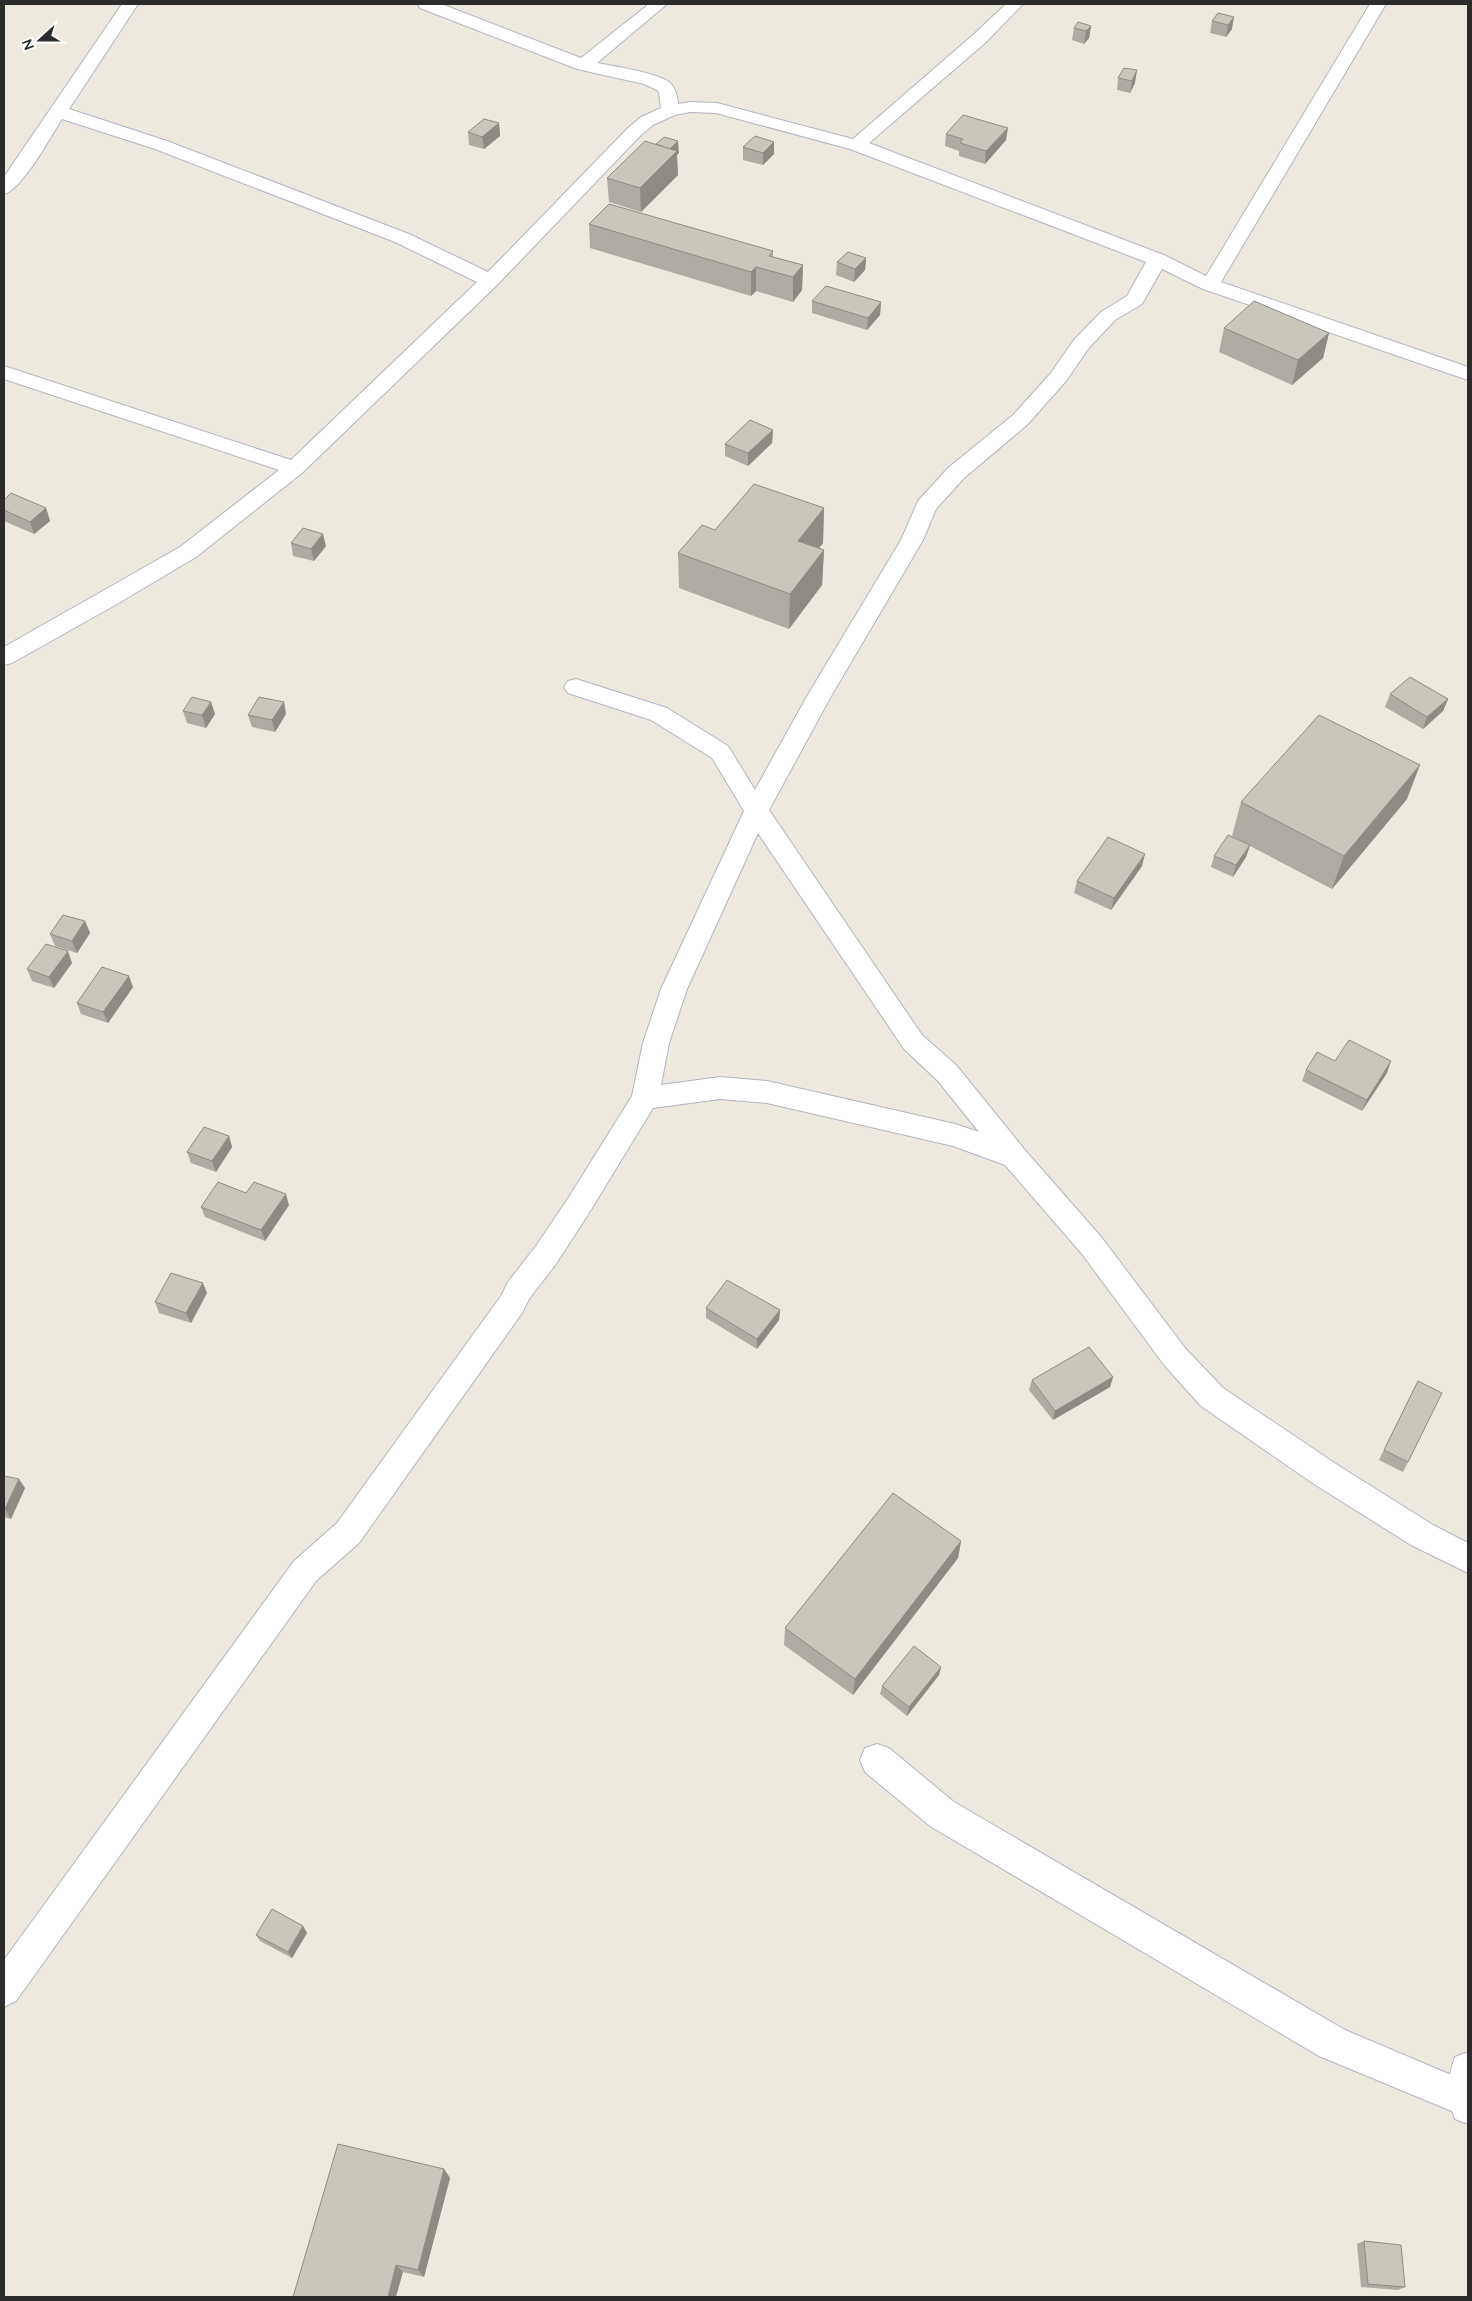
<svg xmlns="http://www.w3.org/2000/svg" width="1472" height="2301" font-family="'Nunito Sans',sans-serif">
	<style>
		.lines { fill: none; stroke-linecap: round; stroke-linejoin: round }
		.street-casing { stroke: #b2b3c0; stroke-width: 2 }
		.secondary-casing { stroke: #b2b3c0; stroke-width: 2 }
		.street { fill: #fff; fill-rule: evenodd }
		.secondary { fill: #fff; fill-rule: evenodd }
		.wall { fill: #adaba2 }
		.shaded-wall { fill: #8d8b84 }
		.building { fill: #c9c7bc; stroke: #8d8b84 }
	</style>
	<rect width="100%" height="100%" fill="#eee9de"/>
	<g class="lines">
		<g class="street-casing">
			<g id="street">
				<path d="M122,4H138L69,109L167,141L409,234L488,272L628,128L641,117L661,108L659,93L657,90L644,84L577,69L420,8L418,4H441L581,58L649,4H667L597,63C613,66 658,73 669,82C676,88 677,96 678,104L690,102L717,103L853,139L973,35L1006,4H1023L985,43L869,143L1164,255L1206,276L1370,4H1386L1221,282L1468,367V380L1203,289L1162,269L1142,304L1115,320L1088,349L1066,381L1027,425L964,478L936,509L923,540L830,698L769,810L922,1035L956,1065L1024,1149L1102,1238L1185,1348L1223,1388L1336,1464L1433,1525L1468,1543V1573L1411,1545L1314,1484L1201,1406L1165,1366L1082,1254L1005,1165L953,1146L767,1103L720,1099L653,1108L589,1213L556,1264L529,1299L522,1313L359,1543L316,1581L16,2001L4,2007V1960L294,1561L337,1523L501,1296L508,1282L536,1246L569,1197L632,1096L643,1043L661,989L744,811L712,758L651,720L568,693L564,687L568,681L576,679L667,708L728,746L755,790L806,698L901,540L918,501L948,468L1013,415L1051,373L1073,341L1101,312L1127,296L1146,262L850,149L716,113L690,112L675,115L653,125L640,136L497,285L302,473L196,557L117,604L12,663L4,665V647L180,547L279,470L4,379V366L291,460L477,282L395,242L155,149L62,119C51,136 22,190 4,194V177ZM758,833L904,1049L938,1081L979,1132L955,1124L767,1081L720,1077L661,1085L669,1043L687,989Z"/>
				<polygon points="877,1744 889,1748 954,1802 1345,2030 1468,2082 1468,2116 1466,2117 1319,2056 930,1826 865,1772 860,1760 865,1748"/>
			</g>
		</g>
		<g class="secondary-casing">
			<path id="secondary" d="M1468,2052V2124L1455,2119C1446,2098 1447,2078 1455,2057Z"/>
		</g>
		<use href="#street" class="street"/>
		<use href="#secondary" class="secondary"/>
	</g>
	<g class="wall">
		<polygon points="1218,13 1232,29 1226,37 1210,33 1212,21"/>
		<polygon points="1091,26 1089,38 1084,44 1072,40 1074,28"/>
		<polygon points="1124,68 1135,83 1130,93 1117,90 1118,78"/>
		<polygon points="499,123 500,136 484,149 469,145 468,132"/>
		<polygon points="946,134 1006,140 985,164 959,156 959,151 945,146"/>
		<polygon points="774,142 774,154 763,165 743,160 743,147"/>
		<polygon points="679,153 677,155 678,175 641,212 609,202 607,178"/>
		<polygon points="589,224 773,251 773,257 803,265 802,290 793,302 756,291 751,296 590,248"/>
		<polygon points="866,258 865,270 854,282 836,275 837,262"/>
		<polygon points="812,301 881,302 880,315 867,330 812,313"/>
		<polygon points="1224,328 1329,333 1323,358 1292,385 1219,352"/>
		<polygon points="773,430 772,443 748,466 725,456 725,444"/>
		<polygon points="4,500 46,508 50,521 34,534 4,521"/>
		<polygon points="824,508 823,543 819,548 824,550 822,585 789,629 679,588 678,553 715,530"/>
		<polygon points="291,543 326,546 314,561 293,556"/>
		<polygon points="1390,694 1448,699 1443,711 1423,729 1385,707"/>
		<polygon points="211,702 215,714 206,728 187,723 183,711"/>
		<polygon points="284,702 286,714 275,732 252,727 248,715"/>
		<polygon points="1407,799 1332,889 1250,846 1246,857 1233,877 1211,867 1214,856 1241,841 1232,836 1241,802"/>
		<polygon points="1142,866 1111,910 1074,893 1077,881"/>
		<polygon points="85,921 90,933 77,953 55,946 50,934"/>
		<polygon points="72,963 54,988 32,981 27,969"/>
		<polygon points="133,987 108,1023 81,1014 77,1003"/>
		<polygon points="1335,1061 1387,1073 1362,1111 1302,1081 1306,1070"/>
		<polygon points="229,1136 232,1147 216,1172 191,1163 187,1152"/>
		<polygon points="246,1193 289,1205 265,1241 205,1217 201,1207"/>
		<polygon points="207,1293 191,1323 159,1313 155,1302"/>
		<polygon points="706,1308 780,1310 779,1320 757,1349 706,1318"/>
		<polygon points="1113,1377 1110,1387 1053,1420 1029,1390 1032,1380"/>
		<polygon points="1418,1381 1408,1462 1403,1472 1379,1460"/>
		<polygon points="4,1476 25,1488 11,1519 4,1517"/>
		<polygon points="961,1541 958,1558 853,1695 784,1645 785,1628"/>
		<polygon points="941,1667 939,1675 907,1716 880,1694 882,1686"/>
		<polygon points="303,1926 307,1933 292,1958 260,1941 256,1935"/>
		<polygon points="444,2169 450,2178 424,2277 403,2272 293,2297"/>
		<polygon points="1364,2241 1405,2287 1398,2290 1361,2287 1357,2244"/>
	</g>
	<g class="shaded-wall">
		<polygon points="1234,17 1232,29 1226,37 1228,25"/>
		<polygon points="1091,26 1089,38 1084,44 1086,31"/>
		<polygon points="1137,70 1135,83 1130,93 1132,81"/>
		<polygon points="499,123 500,136 484,149 482,137"/>
		<polygon points="1008,128 1006,140 985,164 986,151"/>
		<polygon points="678,141 679,153 677,155 678,175 641,212 640,188 666,153"/>
		<polygon points="774,142 774,154 763,165 763,153"/>
		<polygon points="866,258 865,270 854,282 855,269"/>
		<polygon points="803,265 802,290 793,302 793,277"/>
		<polygon points="756,267 756,291 751,296 751,272"/>
		<polygon points="881,302 880,315 867,330 868,318"/>
		<polygon points="1329,333 1323,358 1292,385 1298,360"/>
		<polygon points="773,430 772,443 748,466 748,453"/>
		<polygon points="46,508 50,521 34,534 30,522"/>
		<polygon points="824,508 823,543 797,576 798,541"/>
		<polygon points="323,534 326,546 314,561 311,549"/>
		<polygon points="824,550 822,585 789,629 790,594"/>
		<polygon points="1448,699 1443,711 1423,729 1427,717"/>
		<polygon points="211,702 215,714 206,728 202,715"/>
		<polygon points="284,702 286,714 275,732 272,720"/>
		<polygon points="1420,765 1407,799 1332,889 1344,856"/>
		<polygon points="1250,845 1246,857 1233,877 1236,865"/>
		<polygon points="1145,854 1142,866 1111,910 1114,898"/>
		<polygon points="85,921 90,933 77,953 72,941"/>
		<polygon points="68,951 72,963 54,988 49,977"/>
		<polygon points="129,976 133,987 108,1023 103,1012"/>
		<polygon points="1391,1061 1387,1073 1362,1111 1367,1100"/>
		<polygon points="229,1136 232,1147 216,1172 212,1161"/>
		<polygon points="286,1194 289,1205 265,1241 261,1230"/>
		<polygon points="203,1283 207,1293 191,1323 186,1313"/>
		<polygon points="780,1310 779,1320 757,1349 757,1339"/>
		<polygon points="1113,1377 1110,1387 1053,1420 1055,1411"/>
		<polygon points="19,1479 25,1488 11,1519 5,1509"/>
		<polygon points="961,1541 958,1558 853,1695 855,1679"/>
		<polygon points="941,1667 939,1675 907,1716 909,1707"/>
		<polygon points="303,1926 307,1933 292,1958 288,1952"/>
		<polygon points="444,2169 450,2178 424,2277 418,2270"/>
		<polygon points="396,2265 403,2272 396,2297 388,2297"/>
	</g>
	<g class="building">
		<polygon points="1218,13 1234,17 1228,25 1212,21"/>
		<polygon points="1078,22 1091,26 1086,31 1074,28"/>
		<polygon points="1124,68 1137,70 1132,81 1118,78"/>
		<polygon points="963,115 1008,128 986,151 960,143 963,139 946,134"/>
		<polygon points="484,119 499,123 482,137 468,132"/>
		<polygon points="755,136 774,142 763,153 743,147"/>
		<polygon points="664,137 678,141 670,149 656,144"/>
		<polygon points="645,141 677,151 640,188 607,178"/>
		<polygon points="609,204 773,251 769,256 803,265 793,277 756,267 751,272 589,224"/>
		<polygon points="848,252 866,258 855,269 837,262"/>
		<polygon points="826,286 881,302 868,318 812,301"/>
		<polygon points="1254,301 1329,333 1298,360 1224,328"/>
		<polygon points="750,420 773,430 748,453 725,444"/>
		<polygon points="754,484 824,508 798,541 824,550 790,594 678,553 702,525 715,530"/>
		<polygon points="11,493 46,508 30,522 4,510 4,500"/>
		<polygon points="303,528 323,534 311,549 291,543"/>
		<polygon points="1410,677 1448,699 1427,717 1390,694"/>
		<polygon points="192,697 211,702 202,715 183,711"/>
		<polygon points="259,697 284,702 272,720 248,715"/>
		<polygon points="1319,715 1420,765 1344,856 1241,802"/>
		<polygon points="1228,835 1250,845 1236,865 1214,856"/>
		<polygon points="1108,837 1145,854 1114,898 1077,881"/>
		<polygon points="63,915 85,921 72,941 50,934"/>
		<polygon points="46,944 68,951 49,977 27,969"/>
		<polygon points="102,967 129,976 103,1012 77,1003"/>
		<polygon points="1349,1040 1391,1061 1367,1100 1306,1070 1317,1052 1335,1061"/>
		<polygon points="204,1127 229,1136 212,1161 187,1152"/>
		<polygon points="218,1182 246,1193 254,1182 286,1194 261,1230 201,1207"/>
		<polygon points="171,1273 203,1283 186,1313 155,1302"/>
		<polygon points="727,1280 780,1310 757,1339 706,1308"/>
		<polygon points="1089,1347 1113,1377 1055,1411 1032,1380"/>
		<polygon points="1418,1381 1442,1393 1408,1462 1384,1450"/>
		<polygon points="4,1476 19,1479 5,1509 4,1509"/>
		<polygon points="893,1493 961,1541 855,1679 785,1628"/>
		<polygon points="914,1646 941,1667 909,1707 882,1686"/>
		<polygon points="272,1909 303,1926 288,1952 256,1935"/>
		<polygon points="338,2144 444,2169 418,2270 396,2265 388,2297 293,2297"/>
		<polygon points="1364,2241 1401,2245 1405,2287 1368,2284"/>
	</g>
	<rect width="1472" height="2301" fill="none" stroke="#2c2c2c" stroke-width="10"/>
	<g transform="translate(40 40) rotate(249)" stroke="#ffffff" stroke-width="4" paint-order="stroke">
	<path d="M0-4L9 19L0 12L-9 19Z" fill="#2c2c2c"/>
	<text y="-8" font-size="14" font-weight="bold" text-anchor="middle" fill="#2c2c2c">N</text>
	</g>
</svg>
